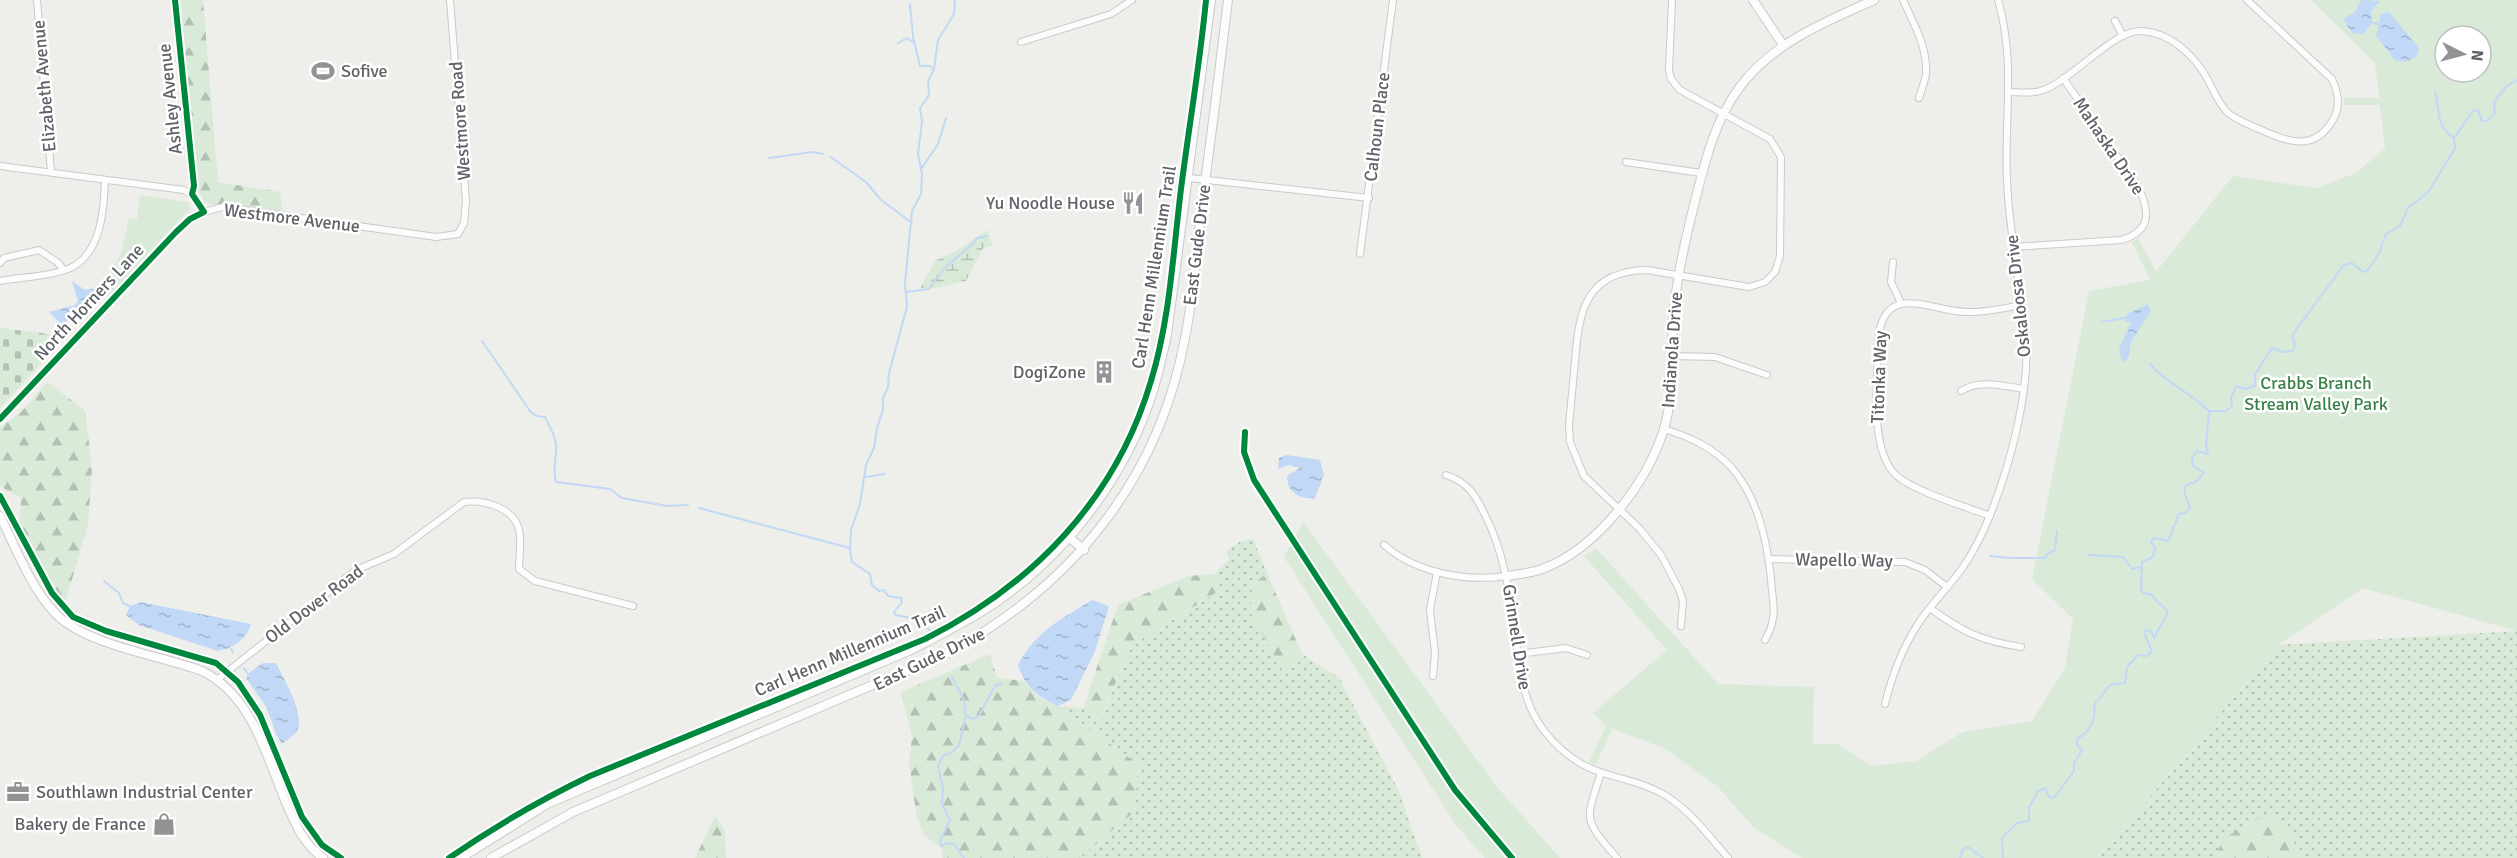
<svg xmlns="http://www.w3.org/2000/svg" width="2517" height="858" font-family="Signika,sans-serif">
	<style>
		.grass { fill: url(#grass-dots) }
		.forest { fill: url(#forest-firs) }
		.wetland { fill: url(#wetland-marsh) }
		.cemetery { fill: url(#cemetery-stones) }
		.park { fill: #d9ead9; fill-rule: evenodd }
		.water { fill: url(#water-ripples) }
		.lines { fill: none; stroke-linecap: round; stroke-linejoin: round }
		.stream { stroke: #c1d8f6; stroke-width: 2 }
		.street-casing { stroke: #cacacb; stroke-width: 8 }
		.secondary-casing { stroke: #cacaca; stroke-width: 10 }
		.street { stroke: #fcfcfc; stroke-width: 6 }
		.secondary { stroke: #fcfcfc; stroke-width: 8 }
		.cycleway-casing { stroke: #fff; stroke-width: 10 }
		.cycleway { stroke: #00873e; stroke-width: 6 }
		.labels { text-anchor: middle; stroke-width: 5; stroke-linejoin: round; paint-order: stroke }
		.poi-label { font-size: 18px; fill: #5f6267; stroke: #fff; text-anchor: end }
		.street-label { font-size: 18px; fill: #5f6267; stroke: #fff }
		.park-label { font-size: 18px; fill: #3a8348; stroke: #fff }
	</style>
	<defs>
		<pattern id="grass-dots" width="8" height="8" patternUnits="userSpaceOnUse" patternTransform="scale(1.5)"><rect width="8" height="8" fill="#d9ead9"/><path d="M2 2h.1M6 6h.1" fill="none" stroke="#b3c1b4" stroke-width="1.8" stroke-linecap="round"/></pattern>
		<pattern id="forest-firs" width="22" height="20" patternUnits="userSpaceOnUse" patternTransform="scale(1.5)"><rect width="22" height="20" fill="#d9ead9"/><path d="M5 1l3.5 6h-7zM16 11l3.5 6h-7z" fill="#b3c1b4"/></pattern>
		<pattern id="wetland-marsh" width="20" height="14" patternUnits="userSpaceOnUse" patternTransform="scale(1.5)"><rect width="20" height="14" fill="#d9ead9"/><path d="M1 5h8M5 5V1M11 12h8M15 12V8" fill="none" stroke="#b3c1b4"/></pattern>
		<pattern id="cemetery-stones" width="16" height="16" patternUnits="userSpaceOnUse" patternTransform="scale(1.5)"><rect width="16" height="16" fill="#d9ead9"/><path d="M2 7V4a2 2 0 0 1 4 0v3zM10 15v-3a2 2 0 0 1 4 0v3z" fill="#b3c1b4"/></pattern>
		<pattern id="water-ripples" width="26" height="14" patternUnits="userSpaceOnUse" patternTransform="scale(1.5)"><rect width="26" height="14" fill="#c1d8f6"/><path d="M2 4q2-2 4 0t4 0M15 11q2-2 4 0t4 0" fill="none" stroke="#a0b3cb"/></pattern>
	</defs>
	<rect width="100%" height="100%" fill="#eeeeea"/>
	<g class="grass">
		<polygon points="1253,539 1267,573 1252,585 1283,671 1302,654 1339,678 1399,791 1422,858 1079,858 1091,846 1139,765 1058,706 1083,708 1101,719 1132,645 1219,591 1215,574 1229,560 1227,550 1241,541"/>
		<polygon points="2517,631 2517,858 2098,858 2278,645"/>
	</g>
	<g class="forest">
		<polygon points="178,0 203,0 218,182 280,192 282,212 211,204 205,202 199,192"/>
		<polygon points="47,382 85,410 92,468 88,524 64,607 56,598 20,527 21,498 0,486 0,428 22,411"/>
		<polygon points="1267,573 1302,654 1283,671 1250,612 1252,585"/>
		<polygon points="1215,574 1219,591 1132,645 1100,719 1083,708 1118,605 1188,576"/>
		<polygon points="990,654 997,678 1024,681 1037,696 1058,706 1139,765 1134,812 1079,858 942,858 942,849 923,834 916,813 909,762 912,737 901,692"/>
		<polygon points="715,816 725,831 726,858 695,858"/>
		<path d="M2276,816C2288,826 2297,842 2297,858H2213L2226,837L2257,819Z"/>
	</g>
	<path class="wetland" d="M987,230L993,246L983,248L966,281C950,284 937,290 920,288L935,261L961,248Z"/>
	<polygon class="cemetery" points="0,328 67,336 0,408"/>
	<g class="park">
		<path d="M2311,0H2517V631L2363,588L2278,645L2098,858H1802L1754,828L1718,787L1664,748L1613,729L1595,765L1589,762L1606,726L1593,713L1667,650L1584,556L1596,548L1718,684L1814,687L1813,744H1837L1872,766L1916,761L1963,732L2032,721L2065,668L2073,619L2032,579L2089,291L2150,280L2132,242L2138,238L2156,272L2233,176L2316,188L2356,173L2385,148L2380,105H2344V98H2379L2375,63ZM2445,36H2481V72H2445Z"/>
		<polygon points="140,195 188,202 190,209 112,292 105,289 122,251 129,218 137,219"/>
		<polygon points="1303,522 1497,787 1560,858 1485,858 1456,825 1284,557"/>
	</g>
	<g class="water">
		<polygon points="2361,0 2380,1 2371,11 2372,23 2363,34 2352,33 2343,19 2355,12"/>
		<polygon points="2389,12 2419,48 2417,56 2405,62 2395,60 2376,36 2381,14"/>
		<polygon points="72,281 85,290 93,288 96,290 92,298 65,323 61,324 49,312 75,305 78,301"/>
		<polygon points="2148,304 2151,311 2131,342 2128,359 2122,362 2119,349 2131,322 2126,322 2124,318 2129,313"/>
		<path d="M1287,455L1320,460L1324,475L1315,498C1300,500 1287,492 1287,476L1300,468L1289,465L1278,469L1279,458Z"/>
		<path d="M1092,600L1109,606L1095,651L1071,700L1058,706C1037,696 1026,688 1018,665C1037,630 1060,620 1092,600Z"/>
		<path d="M140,602L251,624C247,639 233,648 218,651L139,625L126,615L130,606Z"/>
		<path d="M263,663H276C283,678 306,715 297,731C294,736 286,740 282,744L276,734L267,708L246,678L249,673Z"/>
	</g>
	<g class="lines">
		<g class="stream">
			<polyline points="910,4 913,37 920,66 930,66 934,69"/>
			<polyline points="2373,23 2379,24"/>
			<polyline points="898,43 907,38 914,43"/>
			<path d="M2435,91C2440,110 2435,126 2454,138"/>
			<polyline points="831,157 867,183 880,199 912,223"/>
			<polyline points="769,158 812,152 823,154"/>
			<polyline points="921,169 938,144 946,118"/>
			<path d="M906,292L929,289C935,281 941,271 948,265C956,257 972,247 977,238L988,236"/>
			<polyline points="2102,322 2124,318"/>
			<path d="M482,341L530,411L536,416L545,417C549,426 554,433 556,444C557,457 552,468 556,482L610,489L622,498L667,506L688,505"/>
			<path d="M2150,364C2167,384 2190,392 2208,410"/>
			<polyline points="866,477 884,474"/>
			<polyline points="699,508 850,548"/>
			<polyline points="2088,555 2123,557 2132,569 2141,567"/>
			<polyline points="1990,556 2010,558 2045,558 2047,554 2055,550 2057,531"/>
			<polyline points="104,581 119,593 123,603 130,606"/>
			<polyline points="931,631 916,619 895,615 894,612 902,602 901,598 888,596 884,590 879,591 872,585 870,574 852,562 850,551 851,530 860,504 866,465 874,448 877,428 883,410 883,398 888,387 889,373 907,307 905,283 912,211 921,194 922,174 918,154 922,122 920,108 929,95 928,81 934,69 938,40 954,14 955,0"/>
			<polyline points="231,649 233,652"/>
			<polyline points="244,668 248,674"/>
			<polyline points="952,677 964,700 966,715 959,745 952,752 943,756 938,766 943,788 942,804 950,820 940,841 942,846 947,843 954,844 964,858"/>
			<polyline points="966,715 972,719 978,717 995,686 1002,683"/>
			<polyline points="1960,858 1963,849 1968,847 1983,858"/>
			<path d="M2003,858L2002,838L2017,823L2029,821V808L2038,791L2045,788L2049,797L2054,798L2074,771V763L2082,750L2077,745V739C2090,732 2097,719 2094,705L2110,685L2125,683L2127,667L2138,655L2147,656L2152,651L2144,633L2146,630L2151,631L2154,638L2168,612L2150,594L2143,593L2141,589L2142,562L2153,557L2155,548L2151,541L2154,538L2168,541L2179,514L2185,513L2190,507L2185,494V486L2197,481L2204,473L2192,465V459L2197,451L2208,454L2206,443L2209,411H2225L2232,406L2231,398L2236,386L2245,389L2255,386V374L2272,348L2283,352L2293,351L2295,345L2292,335L2344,265L2352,263L2363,272L2367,271L2379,253L2386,234L2400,226L2408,208L2429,191L2455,148L2454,138L2473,111L2478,110L2482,121H2487L2495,114L2494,102L2507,86L2517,80"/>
		</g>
		<g class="street-casing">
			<g id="street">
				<polyline points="37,0 51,172"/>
				<polyline points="175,0 194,186 192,194"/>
				<path d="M1672,0L1669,70L1671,79L1680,90L1770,139L1781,157L1780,256L1775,272L1765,282L1749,287L1647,270C1586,271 1579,310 1575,361C1573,382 1571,404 1569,425L1570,442L1584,476L1639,528L1661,555L1679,589L1683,601L1681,626"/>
				<path d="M1903,0C1913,22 1928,48 1926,74C1925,82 1921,90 1919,98"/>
				<polyline points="2115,21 2123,36"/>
				<polyline points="1021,42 1111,14 1132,0"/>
				<path d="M2008,92C2018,92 2030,94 2040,91C2070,83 2112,30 2141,31C2170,32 2195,56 2208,80C2214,92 2218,102 2227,112C2236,120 2248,124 2259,129C2288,142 2315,153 2334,118C2341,105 2338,92 2332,79L2247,0"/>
				<polyline points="1626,162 1701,173"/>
				<polyline points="0,166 184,190 195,197 204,212"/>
				<polyline points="1189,178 1369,198"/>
				<path d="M2013,247L2121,240C2154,231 2149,208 2137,185L2063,78"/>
				<polyline points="1360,254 1393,0"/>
				<polyline points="1893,262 1891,282 1901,303"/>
				<polyline points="0,263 4,258 39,250 57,262 64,270"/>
				<path d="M0,281C21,277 48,277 68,269C101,256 104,210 105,180"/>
				<polyline points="1672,356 1715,357 1767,375"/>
				<path d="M1961,391C1979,379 2003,386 2024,389"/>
				<path d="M0,419L176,232C191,217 204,211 223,207L436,237L458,234L464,223L466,201L450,0"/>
				<path d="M1664,429C1690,437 1712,447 1731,467C1760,499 1769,550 1772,591C1773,600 1775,610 1773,618C1772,626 1769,633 1765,640"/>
				<path d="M1446,475C1468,482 1476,496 1485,515C1506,556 1510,599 1516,643C1520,667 1522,691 1533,713C1546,739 1572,763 1600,772C1623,780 1646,783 1668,797C1691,812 1710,837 1728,858"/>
				<path d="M1990,516C1964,506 1916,492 1897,476C1867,450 1878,371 1879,333C1888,282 1933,312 1967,312C1985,313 2004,308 2022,305"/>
				<path d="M1384,545C1417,573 1465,582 1507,576"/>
				<polyline points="1770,559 1905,562 1925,570 1947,587"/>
				<path d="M1930,608C1962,632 1982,641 2021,647"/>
				<polyline points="1518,654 1566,648 1587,655"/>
				<polyline points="1433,676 1435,653 1430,610 1437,572"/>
				<path d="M218,679L356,570L394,554L464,502C484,500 514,507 519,530C522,542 519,557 519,569L535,581L633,606"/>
				<path d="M1885,704C1892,675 1902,649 1918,624C1931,604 1949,587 1963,567C1974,551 1983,533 1990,515C2010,466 2030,391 2026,338C2021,285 2009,234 2007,180C2004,118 2016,62 1998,0"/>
				<path d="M1601,773C1585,822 1583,818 1617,858"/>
			</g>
		</g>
		<g class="secondary-casing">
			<g id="secondary">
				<polyline points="1753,0 1783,45"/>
				<path d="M0,516C16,548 30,586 54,612C84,645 159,655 202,671C253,696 266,756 287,805C296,826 304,844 323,858"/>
				<polyline points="1070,538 1084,550"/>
				<path d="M1507,576C1518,574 1532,573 1542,569C1597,549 1647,483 1664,429C1674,396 1671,360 1673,325C1675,284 1684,246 1694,205C1705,163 1713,124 1739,88C1772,43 1825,22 1874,0"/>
				<path d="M461,858L547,804L911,650C940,635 971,620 998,601C1070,550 1128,473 1154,388C1159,371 1163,353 1167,335L1211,0"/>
				<path d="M491,858L573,812L948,653C1073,585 1159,479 1185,338C1193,300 1195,260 1200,221C1210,147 1219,74 1228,0"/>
			</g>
		</g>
		<use href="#street" class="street"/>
		<use href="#secondary" class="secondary"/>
		<g class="cycleway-casing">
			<g id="cycleway">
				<polyline points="0,419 176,232 190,219 204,212 192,194 194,186 175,0"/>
				<polyline points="1245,432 1244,452 1254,480 1455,790 1512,858"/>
				<polyline points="0,496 52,593 73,617 106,631 216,663 238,682 260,715 302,817 322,845 341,858"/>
				<path d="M449,858C494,827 540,800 590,776L925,639C1033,585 1116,499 1151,381C1170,319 1173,253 1181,189C1189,126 1200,63 1206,0"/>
			</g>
		</g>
		<use href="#cycleway" class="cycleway"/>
	</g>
	<defs>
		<g id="stadium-bare" transform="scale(1.8)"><path d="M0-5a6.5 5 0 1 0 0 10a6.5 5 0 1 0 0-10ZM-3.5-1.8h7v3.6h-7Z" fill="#919395" stroke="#fff" stroke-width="2.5" paint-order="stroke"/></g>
		<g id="restaurant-bare" transform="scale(1.8)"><path d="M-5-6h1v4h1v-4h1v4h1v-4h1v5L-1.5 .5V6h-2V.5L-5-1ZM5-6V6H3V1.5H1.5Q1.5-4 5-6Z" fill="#919395" stroke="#fff" stroke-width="2.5" paint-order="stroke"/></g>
		<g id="building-bare" transform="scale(1.8)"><path d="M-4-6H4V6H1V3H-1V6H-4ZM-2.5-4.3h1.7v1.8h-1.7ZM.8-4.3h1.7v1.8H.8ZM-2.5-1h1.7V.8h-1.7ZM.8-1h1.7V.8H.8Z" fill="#919395" stroke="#fff" stroke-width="2.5" paint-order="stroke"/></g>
		<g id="office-bare" transform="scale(1.8)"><path d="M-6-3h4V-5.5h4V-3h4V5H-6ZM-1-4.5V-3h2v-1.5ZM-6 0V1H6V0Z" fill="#919395" stroke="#fff" stroke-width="2.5" paint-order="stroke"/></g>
		<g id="shop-bare" transform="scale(1.8)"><path d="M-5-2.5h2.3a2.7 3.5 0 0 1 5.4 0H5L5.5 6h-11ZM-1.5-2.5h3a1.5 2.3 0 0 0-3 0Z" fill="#919395" stroke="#fff" stroke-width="2.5" paint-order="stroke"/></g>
	</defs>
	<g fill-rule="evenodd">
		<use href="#stadium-bare" x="323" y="71"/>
		<use href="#restaurant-bare" x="1133" y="203"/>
		<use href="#building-bare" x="1104" y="372"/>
		<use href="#office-bare" x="18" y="792"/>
		<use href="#shop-bare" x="164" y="824"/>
	</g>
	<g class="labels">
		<g class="poi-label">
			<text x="341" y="77" text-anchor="start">Sofive</text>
			<text x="1115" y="209">Yu Noodle House</text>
			<text x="1086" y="378">DogiZone</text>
			<text x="36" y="798" text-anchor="start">Southlawn Industrial Center</text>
			<text x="146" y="830">Bakery de France</text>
		</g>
		<g class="street-label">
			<text transform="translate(44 86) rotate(-95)" y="6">Elizabeth Avenue</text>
			<text transform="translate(170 99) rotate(-96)" y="6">Ashley Avenue</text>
			<text transform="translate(460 121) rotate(-94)" y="6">Westmore Road</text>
			<text transform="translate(1377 127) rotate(-83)" y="6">Calhoun Place</text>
			<text transform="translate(2109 146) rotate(56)" y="6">Mahaska Drive</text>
			<text transform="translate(292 218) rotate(7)" y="6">Westmore Avenue</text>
			<text transform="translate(1197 245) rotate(-83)" y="6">East Gude Drive</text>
			<text transform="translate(1154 267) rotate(-81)" y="6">Carl Henn Millennium Trail</text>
			<text transform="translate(2018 296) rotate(-96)" y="6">Oskaloosa Drive</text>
			<text transform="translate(89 302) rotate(-47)" y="6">North Horners Lane</text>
			<text transform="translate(1672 350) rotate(-86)" y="6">Indianola Drive</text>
			<text transform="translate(1879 377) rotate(-88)" y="6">Titonka Way</text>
			<text transform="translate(1844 560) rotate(1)" y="6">Wapello Way</text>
			<text transform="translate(314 604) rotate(-37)" y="6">Old Dover Road</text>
			<text transform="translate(1517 637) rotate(81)" y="6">Grinnell Drive</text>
			<text transform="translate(850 651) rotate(-23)" y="6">Carl Henn Millennium Trail</text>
			<text transform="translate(929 659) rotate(-26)" y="6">East Gude Drive</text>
		</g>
		<g class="park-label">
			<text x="2316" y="389">Crabbs Branch<tspan x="2316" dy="21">Stream Valley Park</tspan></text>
		</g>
	</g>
	<g transform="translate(2463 54) rotate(96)"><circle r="28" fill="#ffffff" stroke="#bfc0c2" stroke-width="1.5"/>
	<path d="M0-4.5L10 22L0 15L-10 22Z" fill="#919395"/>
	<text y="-9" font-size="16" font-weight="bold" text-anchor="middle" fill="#5f6267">N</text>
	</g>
</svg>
